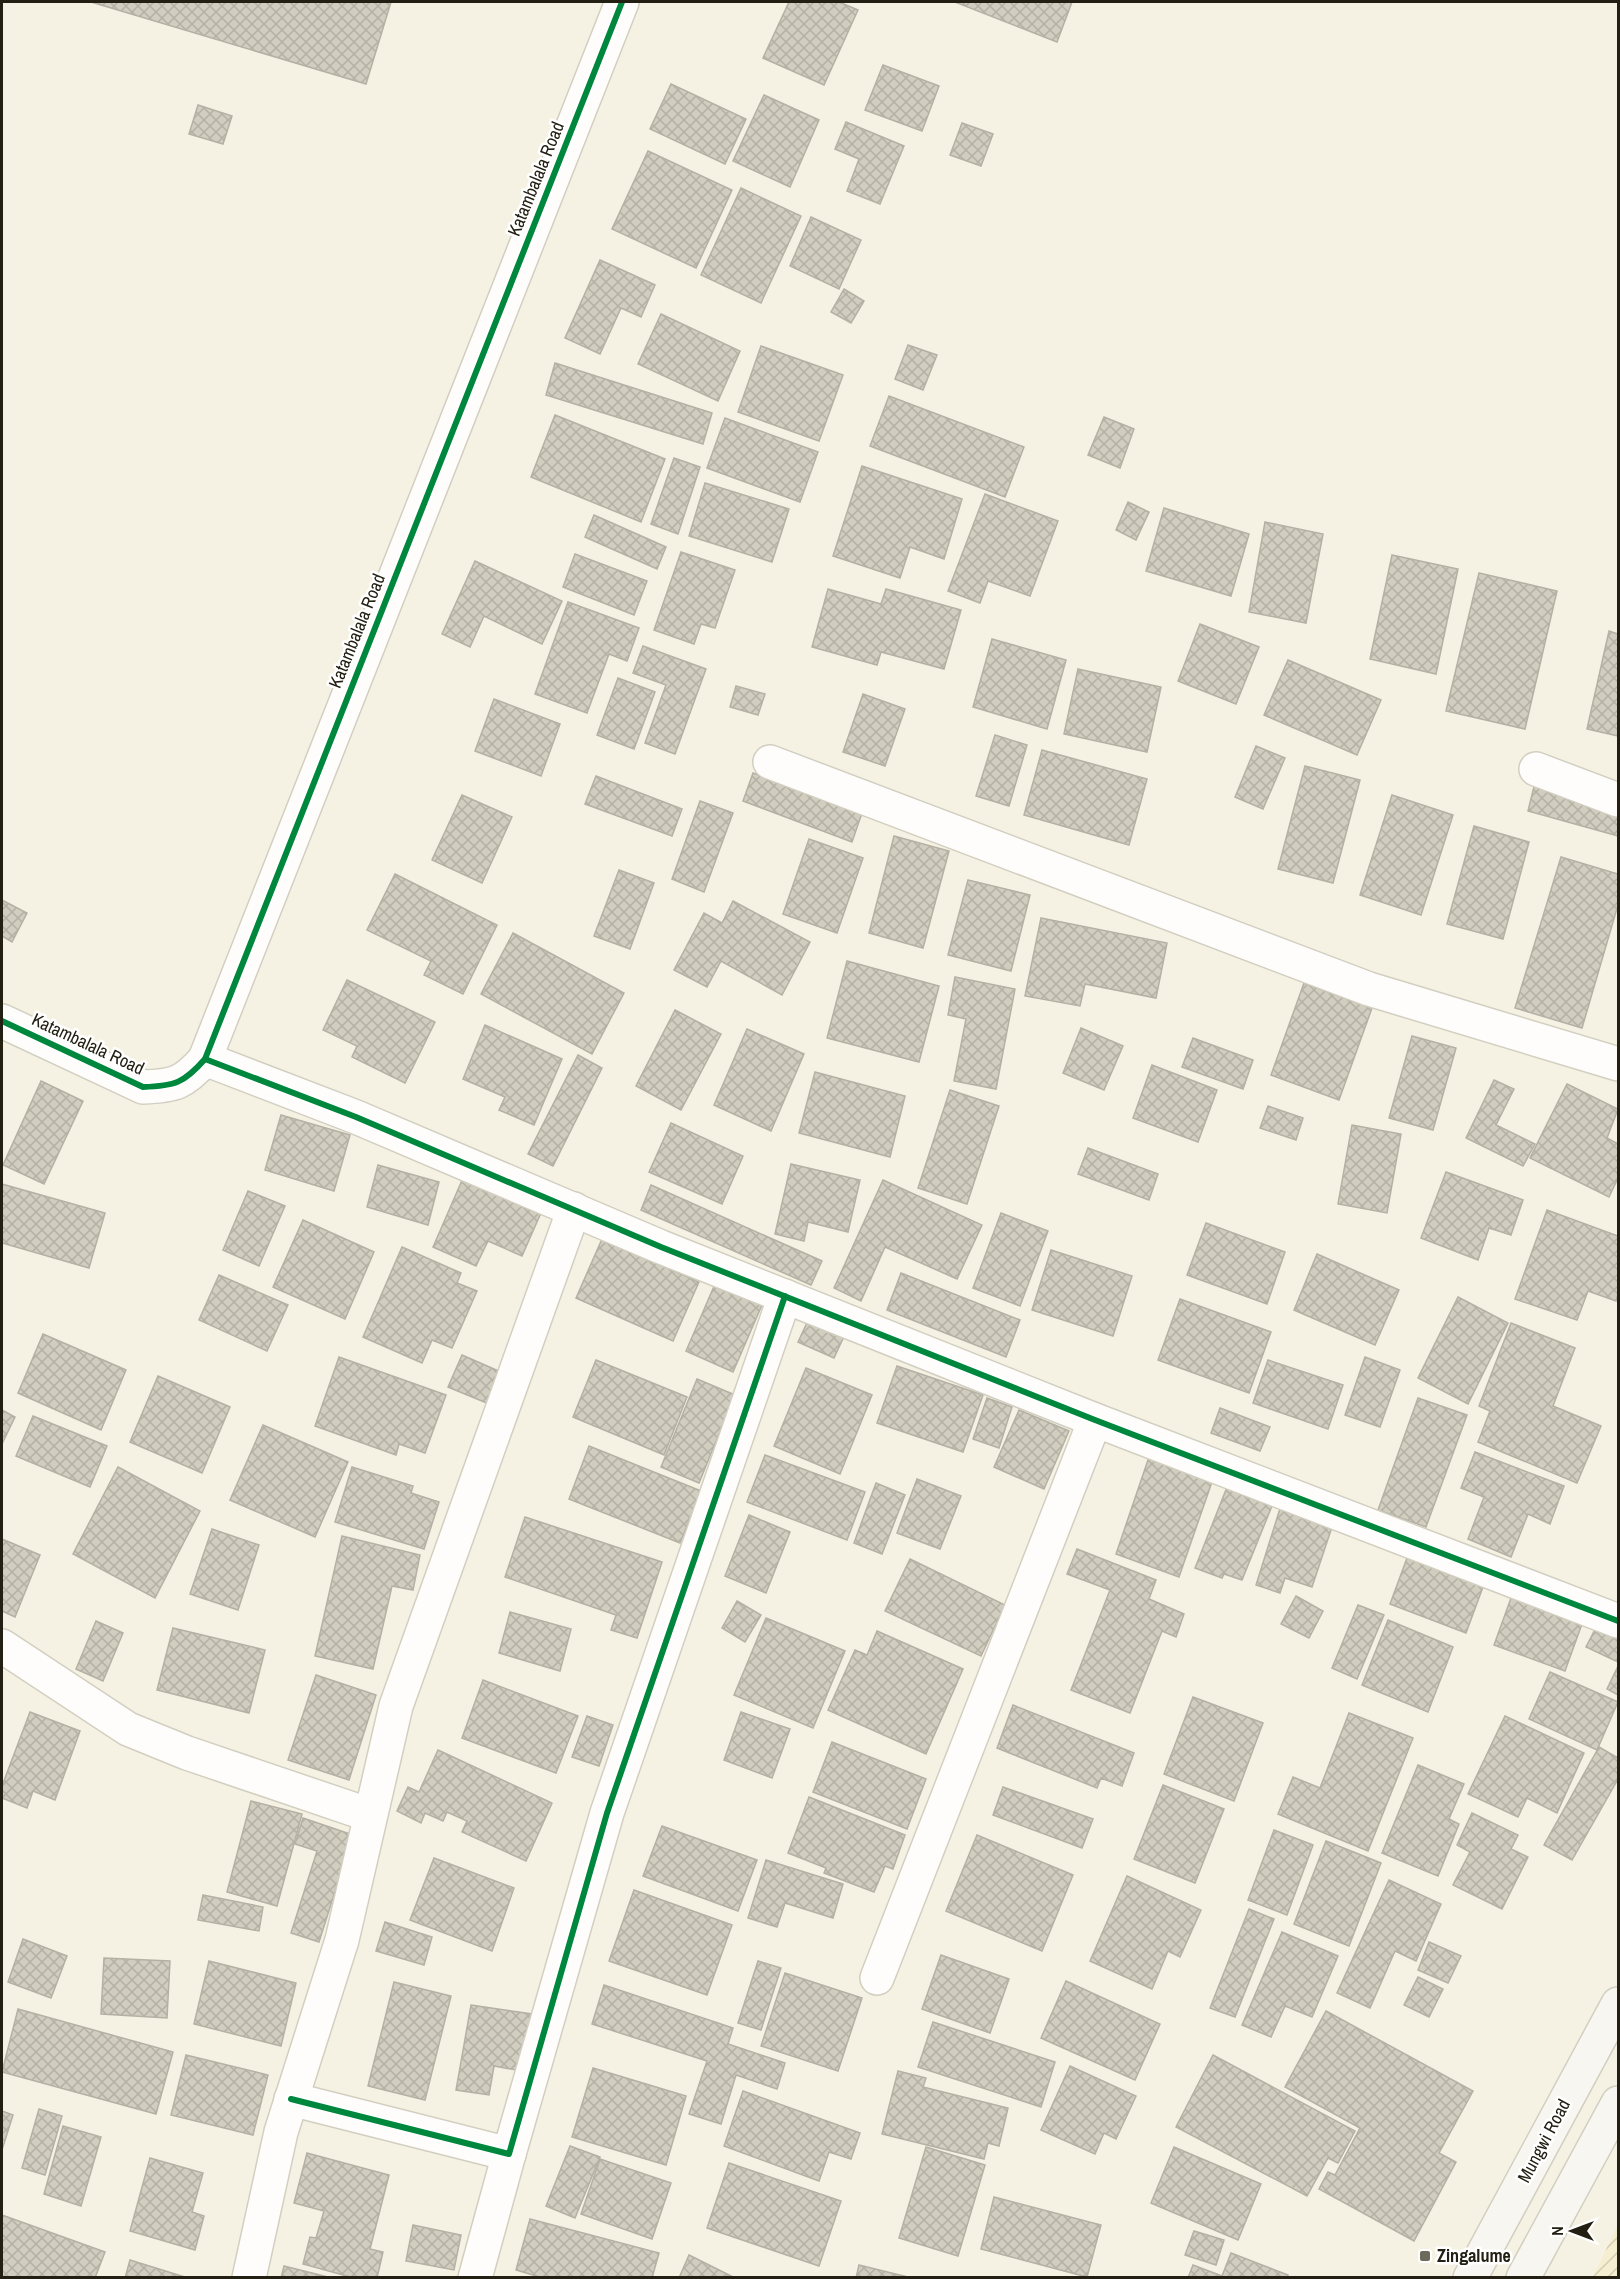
<svg xmlns="http://www.w3.org/2000/svg" width="1620" height="2279" font-family="'Archivo Narrow',sans-serif">
	<style>
		.industrial { fill: url(#industrial-furrows) }
		.building { fill: url(#building-cross-hatch); stroke: #b4b1a4; stroke-width: 1.5 }
		.lines { fill: none; stroke-linecap: round; stroke-linejoin: round }
		.street-casing { stroke: #d2cfc1; stroke-width: 36 }
		.secondary-casing { stroke: #d2cfc1; stroke-width: 36 }
		.street { stroke: #fefdfb; stroke-width: 33 }
		.secondary { stroke: #f7f6f1; stroke-width: 33 }
		.cycleway-casing { stroke: #fff; stroke-width: 10 }
		.cycleway { stroke: #00873e; stroke-width: 6 }
		.poi-dot { fill: #6d6a5c; stroke: #fff; stroke-width: 2 }
		.labels { text-anchor: middle; stroke-width: 5; stroke-linejoin: round; paint-order: stroke }
		.street-label { font-size: 18px; fill: #232013; stroke: #fff }
		.poi-label { font-size: 18px; font-weight: bold; fill: #232013; stroke: #fff; text-anchor: start }
	</style>
	<defs>
		<pattern id="industrial-furrows" width="10" height="10" patternUnits="userSpaceOnUse" patternTransform="scale(1.5)"><rect width="10" height="10" fill="#f5eed0"/><path d="M-1 1l2-2M0 10L10 0M9 11l2-2" fill="none" stroke="#d2ccb2"/></pattern>
		<pattern id="building-cross-hatch" width="8" height="8" patternUnits="userSpaceOnUse" patternTransform="scale(1.5)"><rect width="8" height="8" fill="#d1cec0"/><path d="M0 0l8 8M0 8l8-8" fill="none" stroke="#b3b1a4"/></pattern>
	</defs>
	<rect width="100%" height="100%" fill="#f6f2e3"/>
	<polygon class="industrial" points="1618,2224 1618,2277 1593,2277"/>
	<g class="building">
		<polygon points="91,2 391,2 366,84"/>
		<polygon points="789,2 839,2 858,10 824,85 763,58"/>
		<polygon points="955,2 1072,2 1057,42"/>
		<polygon points="883,65 939,86 922,131 865,110"/>
		<polygon points="671,84 746,119 725,164 650,129"/>
		<polygon points="764,95 819,120 790,187 733,161"/>
		<polygon points="198,105 232,116 223,144 189,134"/>
		<polygon points="846,122 904,146 880,204 847,191 859,159 835,149"/>
		<polygon points="962,123 993,134 981,166 950,155"/>
		<polygon points="648,151 732,190 696,268 612,229"/>
		<polygon points="741,188 801,216 761,303 701,275"/>
		<polygon points="811,217 861,240 839,289 790,266"/>
		<polygon points="600,260 655,285 641,317 621,308 600,354 565,338"/>
		<polygon points="844,289 864,301 851,323 831,312"/>
		<polygon points="661,314 740,351 718,401 638,364"/>
		<polygon points="908,345 937,355 923,390 895,379"/>
		<polygon points="761,346 843,375 819,441 738,412"/>
		<polygon points="555,363 712,413 703,444 546,395"/>
		<polygon points="889,396 1024,447 1005,497 870,446"/>
		<polygon points="555,415 665,459 641,522 531,477"/>
		<polygon points="1104,417 1134,429 1120,468 1088,455"/>
		<polygon points="725,418 818,452 800,502 707,468"/>
		<polygon points="674,458 700,467 678,534 651,524"/>
		<polygon points="862,466 962,499 944,559 910,547 900,578 833,556"/>
		<polygon points="705,483 789,509 772,562 689,536"/>
		<polygon points="985,494 1058,521 1030,596 988,581 980,603 948,591"/>
		<polygon points="1128,502 1149,512 1136,540 1116,530"/>
		<polygon points="1164,508 1249,534 1231,596 1146,571"/>
		<polygon points="594,515 666,547 657,569 585,537"/>
		<polygon points="1265,522 1323,534 1306,623 1249,612"/>
		<polygon points="681,552 735,570 715,628 701,624 694,644 654,630"/>
		<polygon points="575,554 647,581 634,615 563,587"/>
		<polygon points="1392,555 1458,569 1436,674 1370,659"/>
		<polygon points="475,561 562,601 542,644 484,616 470,647 442,634"/>
		<polygon points="1479,573 1557,591 1525,729 1446,711"/>
		<polygon points="828,589 881,604 886,589 961,610 944,669 881,652 877,665 812,647"/>
		<polygon points="568,602 639,628 627,661 609,654 587,713 535,694"/>
		<polygon points="1200,624 1259,647 1236,704 1178,681"/>
		<polygon points="1609,631 1618,634 1618,736 1587,729"/>
		<polygon points="992,639 1066,660 1047,729 973,707"/>
		<polygon points="643,646 706,669 675,754 645,743 666,685 633,673"/>
		<polygon points="1288,660 1381,700 1357,755 1264,715"/>
		<polygon points="1078,669 1161,687 1147,752 1064,734"/>
		<polygon points="618,678 655,692 634,749 597,735"/>
		<polygon points="736,686 765,694 758,715 730,707"/>
		<polygon points="863,694 905,709 885,766 843,752"/>
		<polygon points="494,699 560,724 541,776 475,751"/>
		<polygon points="995,735 1027,745 1009,806 976,796"/>
		<polygon points="1256,746 1285,758 1263,809 1235,797"/>
		<polygon points="1042,750 1147,779 1129,845 1024,815"/>
		<polygon points="1540,762 1618,784 1618,836 1528,811"/>
		<polygon points="1305,766 1360,780 1333,883 1278,869"/>
		<polygon points="753,773 862,813 852,842 743,801"/>
		<polygon points="596,776 682,809 672,836 585,804"/>
		<polygon points="462,795 512,817 482,883 432,860"/>
		<polygon points="1392,795 1453,815 1421,915 1360,895"/>
		<polygon points="700,801 733,813 704,892 672,879"/>
		<polygon points="1474,826 1529,842 1503,939 1447,924"/>
		<polygon points="894,836 949,851 923,948 869,933"/>
		<polygon points="809,839 863,858 837,933 783,914"/>
		<polygon points="1561,857 1618,874 1618,905 1582,1028 1515,1008"/>
		<polygon points="619,870 654,883 630,949 594,936"/>
		<polygon points="395,874 497,925 463,994 424,975 431,961 367,930"/>
		<polygon points="968,880 1030,895 1011,971 948,955"/>
		<polygon points="2,900 27,913 12,942 2,936"/>
		<polygon points="733,901 810,942 782,995 721,961 707,987 674,970 704,913 722,923"/>
		<polygon points="1041,918 1167,943 1156,998 1085,984 1080,1006 1025,996"/>
		<polygon points="513,933 624,993 592,1054 481,994"/>
		<polygon points="847,961 939,986 919,1062 827,1038"/>
		<polygon points="955,977 1015,989 996,1089 954,1081 966,1019 948,1015"/>
		<polygon points="347,980 435,1022 405,1083 352,1057 357,1046 323,1030"/>
		<polygon points="1304,983 1372,1008 1339,1100 1271,1075"/>
		<polygon points="675,1010 721,1034 681,1110 636,1086"/>
		<polygon points="485,1025 562,1059 534,1125 499,1110 505,1097 463,1079"/>
		<polygon points="1081,1028 1123,1046 1104,1090 1063,1073"/>
		<polygon points="747,1029 804,1054 771,1131 714,1105"/>
		<polygon points="1412,1036 1456,1048 1433,1130 1389,1118"/>
		<polygon points="1193,1038 1253,1060 1243,1089 1182,1067"/>
		<polygon points="578,1055 602,1068 553,1166 528,1154"/>
		<polygon points="1152,1065 1217,1090 1198,1142 1133,1118"/>
		<polygon points="815,1072 905,1096 890,1157 799,1133"/>
		<polygon points="1494,1080 1514,1089 1496,1125 1535,1144 1523,1166 1466,1138"/>
		<polygon points="41,1081 83,1101 44,1184 3,1165"/>
		<polygon points="1567,1084 1618,1109 1607,1138 1618,1144 1618,1178 1609,1197 1530,1158"/>
		<polygon points="950,1090 999,1106 967,1204 918,1188"/>
		<polygon points="1268,1106 1303,1118 1296,1140 1260,1128"/>
		<polygon points="281,1115 350,1135 334,1191 265,1170"/>
		<polygon points="671,1123 743,1156 722,1204 649,1172"/>
		<polygon points="1352,1125 1401,1134 1387,1213 1338,1204"/>
		<polygon points="1088,1148 1158,1174 1149,1200 1078,1174"/>
		<polygon points="791,1164 860,1180 848,1232 808,1222 804,1241 775,1234"/>
		<polygon points="378,1165 439,1182 428,1225 367,1207"/>
		<polygon points="1446,1172 1523,1200 1511,1235 1489,1228 1478,1260 1421,1238"/>
		<polygon points="463,1178 541,1213 522,1256 488,1241 476,1266 433,1247"/>
		<polygon points="883,1180 982,1225 957,1279 885,1247 861,1301 834,1288"/>
		<polygon points="2,1184 105,1213 89,1268 2,1243"/>
		<polygon points="651,1185 822,1261 811,1285 641,1210"/>
		<polygon points="248,1191 285,1206 259,1266 223,1250"/>
		<polygon points="1547,1210 1618,1236 1618,1294 1616,1301 1588,1291 1577,1320 1515,1299"/>
		<polygon points="1001,1213 1048,1231 1020,1306 973,1288"/>
		<polygon points="303,1220 374,1252 345,1319 273,1287"/>
		<polygon points="1206,1223 1285,1252 1267,1304 1187,1275"/>
		<polygon points="602,1239 699,1282 673,1341 576,1298"/>
		<polygon points="402,1247 461,1273 457,1283 477,1291 452,1348 432,1340 422,1363 363,1337"/>
		<polygon points="1051,1250 1132,1276 1113,1336 1032,1310"/>
		<polygon points="1317,1254 1399,1290 1375,1345 1294,1310"/>
		<polygon points="901,1273 1020,1320 1006,1357 887,1310"/>
		<polygon points="219,1275 288,1305 267,1351 199,1320"/>
		<polygon points="715,1284 762,1305 733,1372 686,1351"/>
		<polygon points="1458,1297 1508,1323 1468,1404 1418,1378"/>
		<polygon points="1180,1299 1271,1332 1249,1393 1158,1360"/>
		<polygon points="811,1314 847,1330 834,1358 798,1342"/>
		<polygon points="1511,1323 1575,1348 1553,1406 1601,1426 1577,1483 1478,1442 1490,1411 1479,1406"/>
		<polygon points="43,1334 126,1370 101,1430 18,1393"/>
		<polygon points="462,1355 503,1373 489,1404 448,1387"/>
		<polygon points="339,1357 446,1395 425,1453 399,1444 396,1455 315,1426"/>
		<polygon points="1365,1357 1400,1370 1380,1427 1345,1415"/>
		<polygon points="596,1360 687,1397 664,1455 573,1417"/>
		<polygon points="1268,1360 1343,1385 1328,1429 1253,1403"/>
		<polygon points="897,1366 983,1395 963,1452 877,1423"/>
		<polygon points="806,1368 872,1395 840,1474 774,1446"/>
		<polygon points="158,1376 230,1407 202,1473 130,1442"/>
		<polygon points="697,1379 735,1395 699,1483 661,1467"/>
		<polygon points="987,1398 1012,1407 999,1448 973,1439"/>
		<polygon points="1418,1398 1467,1415 1426,1527 1378,1510"/>
		<polygon points="1220,1408 1270,1427 1260,1451 1211,1433"/>
		<polygon points="2,1410 15,1417 2,1444"/>
		<polygon points="1019,1410 1069,1431 1044,1489 994,1467"/>
		<polygon points="33,1416 107,1446 90,1487 16,1456"/>
		<polygon points="263,1425 348,1462 315,1537 230,1500"/>
		<polygon points="589,1446 701,1491 680,1543 569,1499"/>
		<polygon points="1475,1452 1564,1486 1550,1524 1528,1514 1511,1557 1468,1539 1484,1497 1461,1488"/>
		<polygon points="765,1455 865,1492 847,1540 747,1502"/>
		<polygon points="1149,1457 1213,1479 1179,1577 1116,1554"/>
		<polygon points="118,1467 200,1511 155,1598 73,1554"/>
		<polygon points="352,1467 413,1486 411,1493 439,1502 424,1549 335,1522"/>
		<polygon points="1231,1477 1276,1496 1242,1580 1224,1574 1222,1578 1195,1568"/>
		<polygon points="917,1479 961,1496 940,1549 897,1533"/>
		<polygon points="876,1483 905,1495 882,1554 854,1543"/>
		<polygon points="1283,1499 1318,1510 1314,1522 1332,1527 1312,1587 1285,1578 1280,1593 1256,1585"/>
		<polygon points="749,1515 790,1532 766,1593 725,1576"/>
		<polygon points="525,1517 662,1562 637,1638 611,1630 616,1615 505,1577"/>
		<polygon points="212,1529 259,1545 238,1610 190,1594"/>
		<polygon points="342,1536 420,1555 413,1590 392,1586 373,1669 315,1656"/>
		<polygon points="2,1539 40,1555 15,1617 2,1611"/>
		<polygon points="1077,1549 1156,1580 1149,1599 1184,1614 1176,1637 1162,1631 1130,1713 1071,1690 1110,1590 1067,1574"/>
		<polygon points="1407,1558 1483,1587 1466,1633 1390,1604"/>
		<polygon points="910,1559 1005,1605 981,1656 885,1611"/>
		<polygon points="1296,1596 1323,1611 1309,1638 1281,1624"/>
		<polygon points="1511,1598 1582,1624 1565,1671 1494,1645"/>
		<polygon points="737,1601 761,1615 745,1642 722,1628"/>
		<polygon points="1358,1605 1384,1615 1357,1679 1332,1668"/>
		<polygon points="510,1612 571,1629 560,1671 499,1653"/>
		<polygon points="766,1618 845,1651 813,1728 734,1695"/>
		<polygon points="1601,1618 1618,1627 1618,1662 1586,1647"/>
		<polygon points="1388,1620 1453,1647 1428,1712 1362,1685"/>
		<polygon points="96,1621 123,1633 103,1681 76,1669"/>
		<polygon points="173,1628 265,1650 249,1713 157,1690"/>
		<polygon points="877,1631 963,1669 926,1754 828,1710 855,1650 867,1655"/>
		<polygon points="1618,1666 1618,1695 1607,1689"/>
		<polygon points="1550,1672 1618,1702 1597,1750 1529,1719"/>
		<polygon points="316,1675 376,1695 349,1780 288,1760"/>
		<polygon points="483,1680 578,1716 556,1773 462,1738"/>
		<polygon points="1193,1697 1263,1723 1234,1801 1164,1774"/>
		<polygon points="1013,1705 1134,1753 1122,1786 1101,1778 1097,1788 997,1748"/>
		<polygon points="30,1712 80,1731 55,1800 33,1791 27,1808 2,1798 2,1786"/>
		<polygon points="741,1712 790,1729 772,1778 724,1760"/>
		<polygon points="1349,1713 1413,1738 1368,1851 1278,1814 1293,1777 1320,1788"/>
		<polygon points="587,1716 613,1725 599,1766 572,1757"/>
		<polygon points="1505,1716 1584,1753 1557,1813 1527,1798 1518,1817 1468,1794"/>
		<polygon points="832,1742 926,1779 907,1829 813,1792"/>
		<polygon points="1599,1747 1618,1758 1618,1779 1572,1860 1544,1845"/>
		<polygon points="438,1750 552,1803 526,1861 462,1832 467,1821 447,1812 443,1821 425,1813 421,1823 397,1811 408,1787 419,1792"/>
		<polygon points="1418,1765 1464,1784 1449,1819 1459,1824 1438,1876 1382,1853"/>
		<polygon points="1163,1785 1224,1809 1195,1883 1134,1859"/>
		<polygon points="1003,1787 1093,1819 1082,1848 993,1815"/>
		<polygon points="809,1797 905,1835 893,1869 885,1866 874,1892 824,1873 826,1868 788,1853"/>
		<polygon points="251,1801 302,1814 277,1906 227,1892"/>
		<polygon points="1472,1813 1518,1835 1511,1849 1528,1857 1502,1909 1453,1885 1470,1852 1457,1845"/>
		<polygon points="303,1818 353,1835 319,1942 291,1933 317,1851 295,1844"/>
		<polygon points="662,1826 757,1860 738,1911 643,1876"/>
		<polygon points="1274,1830 1313,1845 1287,1915 1248,1900"/>
		<polygon points="977,1835 1073,1875 1042,1951 946,1911"/>
		<polygon points="1326,1841 1381,1863 1349,1946 1294,1924"/>
		<polygon points="434,1858 514,1888 492,1951 410,1920"/>
		<polygon points="766,1860 843,1884 833,1918 785,1903 777,1927 748,1918"/>
		<polygon points="1127,1876 1201,1910 1180,1957 1168,1951 1152,1989 1090,1961"/>
		<polygon points="1389,1880 1441,1904 1416,1961 1395,1951 1370,2008 1337,1993"/>
		<polygon points="634,1890 732,1925 707,1995 609,1961"/>
		<polygon points="203,1895 263,1907 259,1931 198,1920"/>
		<polygon points="1249,1909 1274,1919 1235,2017 1210,2008"/>
		<polygon points="385,1922 432,1937 424,1965 376,1951"/>
		<polygon points="1282,1932 1338,1956 1312,2017 1285,2006 1271,2037 1242,2025"/>
		<polygon points="23,1939 67,1956 51,1998 8,1982"/>
		<polygon points="1429,1942 1461,1956 1448,1983 1418,1970"/>
		<polygon points="941,1955 1009,1979 990,2033 922,2009"/>
		<polygon points="104,1958 170,1961 167,2018 101,2014"/>
		<polygon points="209,1961 296,1983 281,2046 194,2024"/>
		<polygon points="758,1961 781,1968 761,2030 738,2023"/>
		<polygon points="785,1973 862,1998 838,2071 761,2046"/>
		<polygon points="1418,1977 1443,1989 1429,2017 1404,2005"/>
		<polygon points="1066,1981 1160,2024 1135,2080 1041,2038"/>
		<polygon points="394,1982 451,1996 425,2100 368,2086"/>
		<polygon points="604,1985 733,2028 728,2044 785,2063 777,2089 736,2075 721,2124 689,2114 707,2061 592,2024"/>
		<polygon points="471,2005 532,2014 521,2071 494,2066 489,2095 456,2090"/>
		<polygon points="18,2009 173,2052 156,2114 2,2072"/>
		<polygon points="1326,2011 1473,2091 1439,2153 1456,2162 1414,2241 1319,2189 1328,2172 1335,2175 1360,2128 1285,2087"/>
		<polygon points="933,2022 1055,2062 1041,2107 918,2067"/>
		<polygon points="186,2055 268,2075 253,2135 171,2115"/>
		<polygon points="1213,2055 1355,2131 1338,2163 1328,2158 1307,2196 1176,2127"/>
		<polygon points="1070,2066 1136,2096 1116,2139 1104,2133 1095,2154 1041,2130"/>
		<polygon points="593,2068 686,2096 666,2165 572,2137"/>
		<polygon points="898,2071 926,2078 923,2087 1008,2108 999,2146 988,2143 984,2159 882,2134"/>
		<polygon points="743,2091 860,2133 851,2159 829,2152 819,2181 724,2146"/>
		<polygon points="39,2109 62,2116 45,2175 22,2168"/>
		<polygon points="2,2111 13,2115 2,2150"/>
		<polygon points="63,2126 101,2137 81,2206 44,2194"/>
		<polygon points="570,2146 600,2157 575,2218 546,2206"/>
		<polygon points="926,2147 985,2165 958,2256 899,2238"/>
		<polygon points="1174,2147 1261,2184 1238,2240 1151,2203"/>
		<polygon points="307,2153 389,2175 370,2249 383,2252 377,2278 354,2278 303,2264 310,2237 316,2238 324,2211 294,2203"/>
		<polygon points="150,2158 203,2173 192,2212 204,2216 195,2250 130,2231"/>
		<polygon points="600,2159 671,2183 652,2239 581,2214"/>
		<polygon points="729,2163 841,2201 819,2266 707,2228"/>
		<polygon points="994,2197 1101,2225 1087,2277 981,2249"/>
		<polygon points="2,2215 105,2252 95,2278 2,2278"/>
		<polygon points="530,2219 659,2253 652,2278 543,2278 516,2270"/>
		<polygon points="413,2225 461,2235 454,2270 406,2261"/>
		<polygon points="1194,2231 1224,2240 1216,2265 1185,2255"/>
		<polygon points="1231,2253 1288,2275 1288,2278 1188,2278 1193,2265 1222,2276"/>
		<polygon points="689,2255 735,2278 679,2278"/>
		<polygon points="130,2260 188,2278 125,2278"/>
		<polygon points="859,2265 912,2278 856,2278"/>
		<polygon points="284,2266 332,2278 281,2278"/>
	</g>
	<g class="lines">
		<g class="street-casing">
			<g id="street">
				<polyline points="770,762 1369,989 1618,1064"/>
				<polyline points="1536,769 1618,800"/>
				<path d="M2,1021L143,1087C175,1086 184,1083 205,1059L622,2"/>
				<polyline points="205,1059 356,1117 661,1247 1095,1420 1618,1621"/>
				<polyline points="2,1646 128,1729 187,1753 370,1815"/>
				<polyline points="877,1978 1095,1420"/>
				<polyline points="291,2099 509,2154 607,1813 785,1296"/>
				<polyline points="249,2278 281,2132 342,1940 396,1706 574,1209"/>
				<polyline points="475,2278 509,2154"/>
			</g>
		</g>
		<g class="secondary-casing">
			<g id="secondary">
				<polyline points="1470,2278 1618,2004"/>
				<polyline points="1523,2278 1618,2103"/>
			</g>
		</g>
		<use href="#street" class="street"/>
		<use href="#secondary" class="secondary"/>
		<g class="cycleway-casing">
			<g id="cycleway">
				<path d="M2,1021L143,1087C175,1086 184,1083 205,1059L622,2"/>
				<polyline points="205,1059 356,1117 661,1247 1095,1420 1618,1621"/>
				<polyline points="291,2099 509,2154 607,1813 785,1296"/>
			</g>
		</g>
		<use href="#cycleway" class="cycleway"/>
	</g>
	<rect class="poi-dot" x="1419" y="2250" width="12" height="12" rx="3"/>
	<g class="labels">
		<g class="street-label">
			<text transform="translate(536 179) rotate(-68)" y="6">Katambalala Road</text>
			<text transform="translate(357 631) rotate(-68)" y="6">Katambalala Road</text>
			<text transform="translate(88 1044) rotate(25)" y="6">Katambalala Road</text>
			<text transform="translate(1544 2141) rotate(-62)" y="6">Mungwi Road</text>
		</g>
		<g class="poi-label">
			<text x="1437" y="2262">Zingalume</text>
		</g>
	</g>
	<rect width="1620" height="2279" fill="none" stroke="#232013" stroke-width="6"/>
	<g transform="translate(1572 2231) rotate(270)" stroke="#ffffff" stroke-width="4.5" paint-order="stroke">
	<path d="M0-4.5L10 22L0 15L-10 22Z" fill="#232013"/>
	<text y="-9" font-size="16" font-weight="bold" text-anchor="middle" fill="#232013">N</text>
	</g>
</svg>
